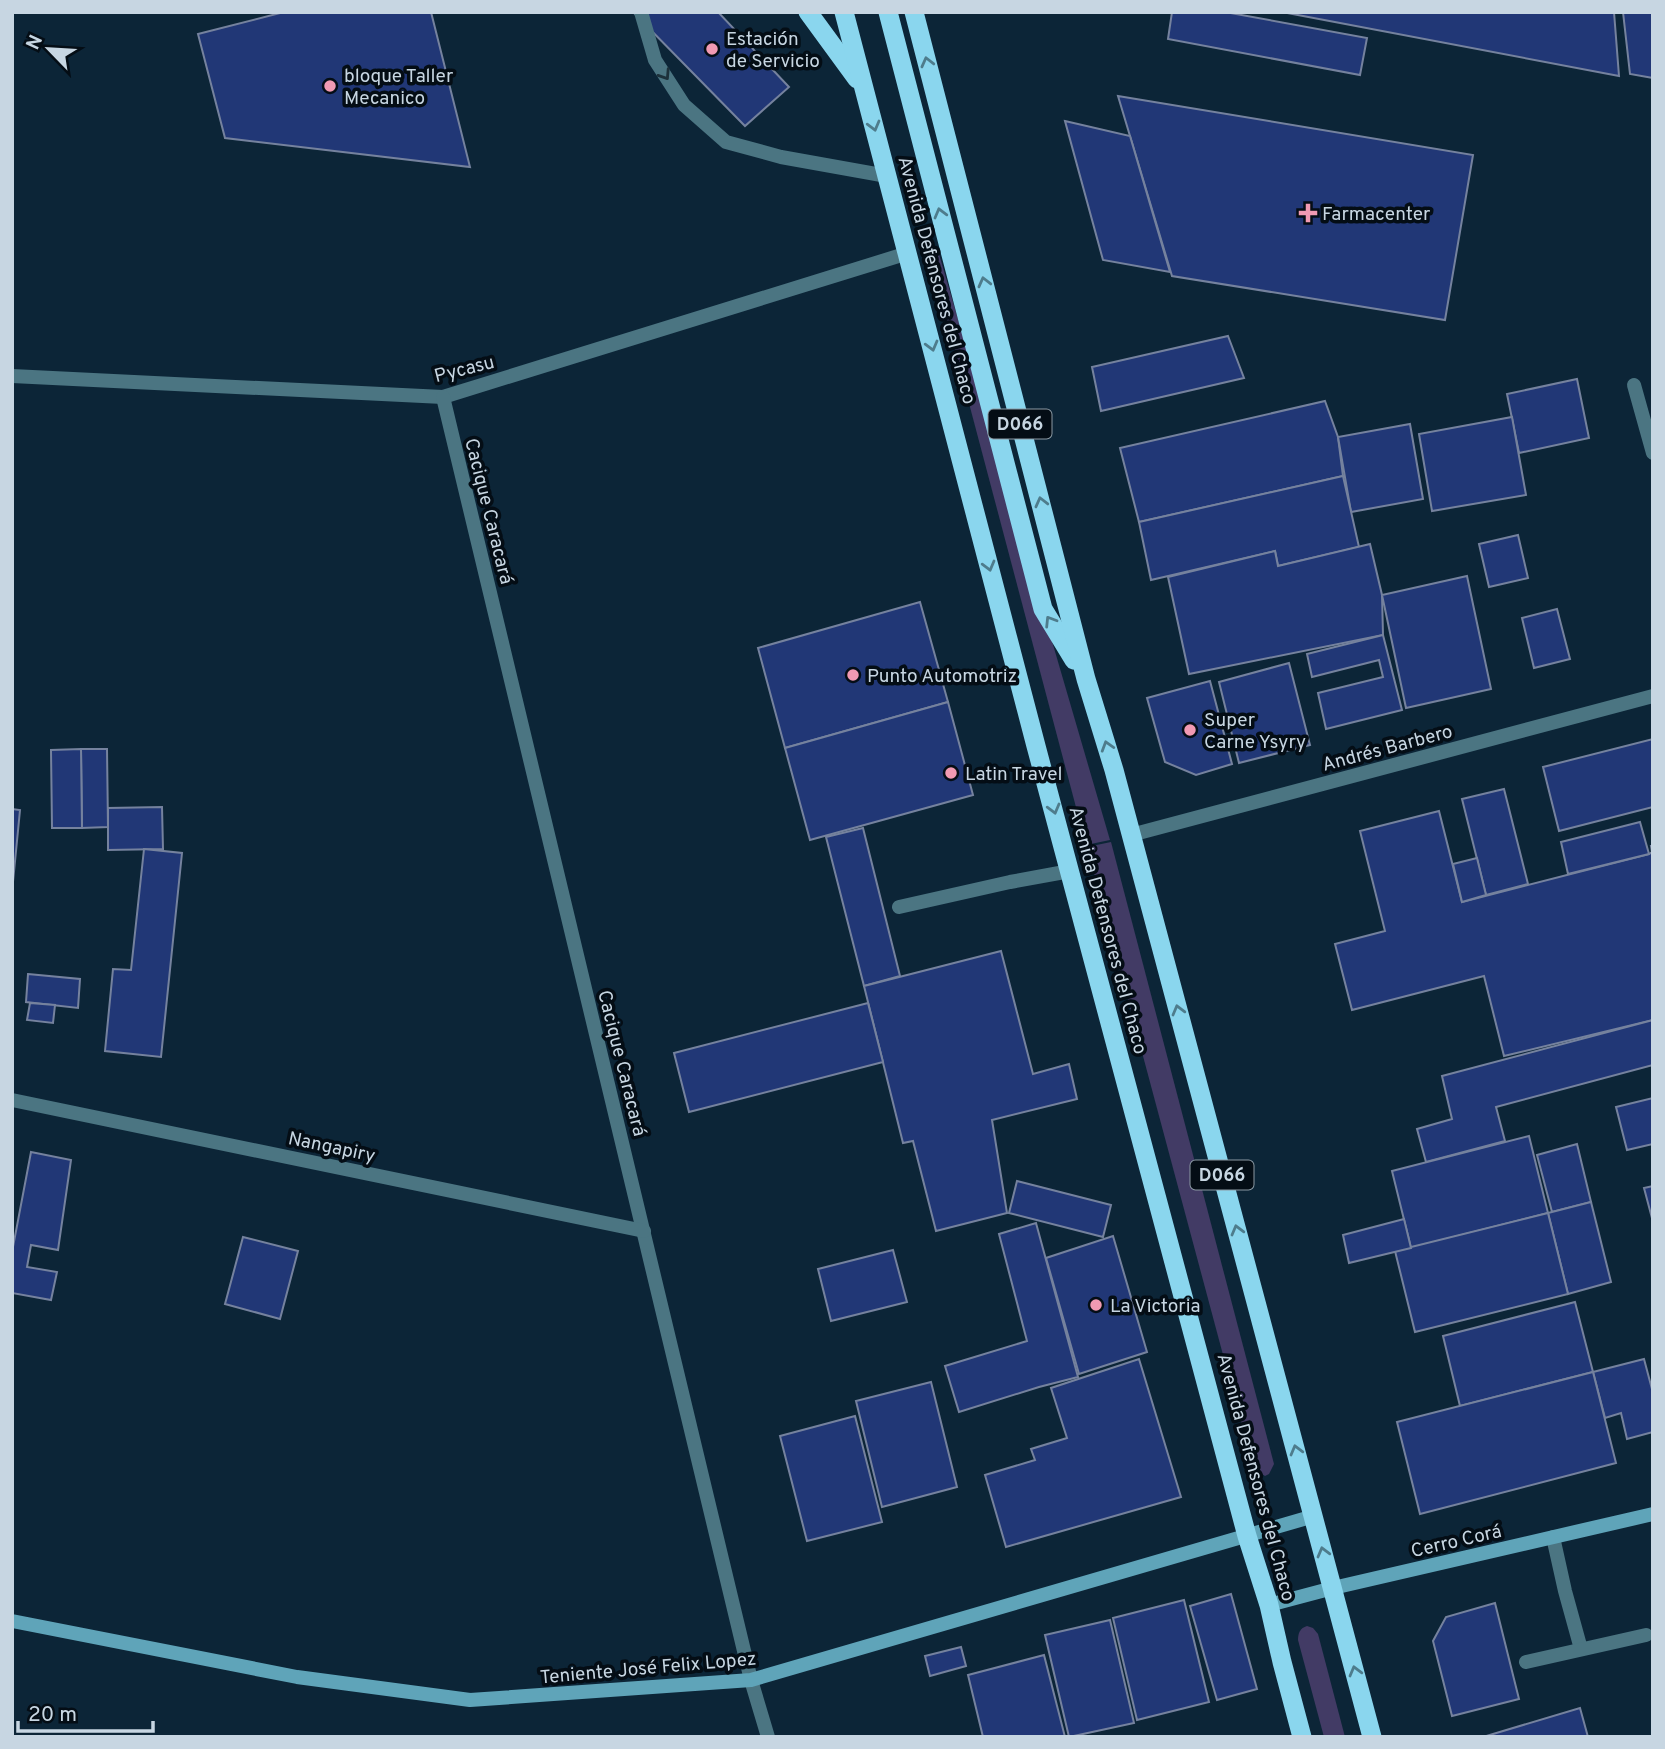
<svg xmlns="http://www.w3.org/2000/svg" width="1665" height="1749" font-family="Overpass,sans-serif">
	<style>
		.green { fill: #423b65 }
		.building { fill: #213776; stroke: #75829e; stroke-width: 2 }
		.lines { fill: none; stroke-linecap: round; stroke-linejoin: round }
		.service { stroke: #4b7582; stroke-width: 14 }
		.minor { stroke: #4b7582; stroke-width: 14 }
		.tertiary { stroke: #4b7582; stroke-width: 14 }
		.secondary { stroke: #5fa4b9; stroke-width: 14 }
		.trunk { stroke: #8ad6ee; stroke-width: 19 }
		.oneway { stroke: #4e7c8c }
		.oneway2 { stroke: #1d313b }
		.poi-dot { fill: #f19ab3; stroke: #040d15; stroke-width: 2.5 }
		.labels { text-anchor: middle; stroke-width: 7; stroke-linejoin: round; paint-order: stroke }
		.shield { fill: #040d15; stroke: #8c9aa4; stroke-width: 2 }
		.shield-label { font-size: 18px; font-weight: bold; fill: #c7d6e2 }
		.poi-label { font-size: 19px; fill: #c7d6e2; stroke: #040d15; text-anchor: start }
		.street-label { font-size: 19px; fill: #c7d6e2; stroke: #040d15 }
	</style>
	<rect width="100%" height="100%" fill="#0c2537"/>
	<g class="green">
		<polygon points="932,251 936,251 939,254 1110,840 1086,845 930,256"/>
		<polygon points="1111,842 1274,1464 1269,1474 1265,1476 1256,1470 1252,1463 1087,847"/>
		<path d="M1307,1626L1313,1628L1318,1634L1345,1737H1324L1298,1640C1298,1633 1300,1628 1307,1626Z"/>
	</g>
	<g class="building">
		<polygon points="284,12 431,12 470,167 225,138 198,34"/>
		<polygon points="633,12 718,12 789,87 745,126"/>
		<polygon points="1172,12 1225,12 1367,38 1360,75 1168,39"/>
		<polygon points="1282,12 1614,12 1619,76"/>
		<polygon points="1623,12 1653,12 1653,78 1630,74"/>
		<polygon points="1118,96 1473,155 1445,320 1172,276"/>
		<polygon points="1065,121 1130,136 1170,272 1103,260"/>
		<polygon points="1228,336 1244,378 1101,411 1092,367"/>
		<polygon points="1577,379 1589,438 1519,453 1507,394"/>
		<polygon points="1325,401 1338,437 1343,476 1139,522 1120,448"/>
		<polygon points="1512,417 1526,495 1432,511 1419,434"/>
		<polygon points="1410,424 1423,499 1351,512 1338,437"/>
		<polygon points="1343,476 1359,547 1278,566 1275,551 1151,580 1139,522"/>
		<polygon points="1518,535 1528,578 1489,587 1479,544"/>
		<polygon points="1370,544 1382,595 1383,635 1189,674 1168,577 1275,551 1278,566"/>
		<polygon points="1467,576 1491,689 1406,708 1382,595"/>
		<polygon points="920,602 948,702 785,748 758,648"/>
		<polygon points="1557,609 1570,659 1534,668 1522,618"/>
		<polygon points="1383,635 1402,710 1326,729 1318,693 1383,677 1379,660 1312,677 1307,654"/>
		<polygon points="1289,663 1310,745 1239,763 1219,682"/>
		<polygon points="1210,681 1232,764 1196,775 1165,762 1147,698"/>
		<polygon points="948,702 973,795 810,840 785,748"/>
		<polygon points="1653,739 1653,807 1559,831 1543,767"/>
		<polygon points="81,749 107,749 108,827 82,828"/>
		<polygon points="81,749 82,828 52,828 51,750"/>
		<polygon points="1504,789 1528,884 1486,895 1462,799"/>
		<polygon points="162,807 163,849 108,850 108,808"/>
		<polygon points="12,809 20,810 12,892"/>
		<polygon points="1439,811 1462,902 1649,854 1652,852 1651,846 1653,846 1653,1020 1504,1056 1484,976 1352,1010 1335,944 1385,931 1360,831"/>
		<polygon points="1640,822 1649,854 1568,874 1561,842"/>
		<polygon points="863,828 900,976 864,986 826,837"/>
		<polygon points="144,849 182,853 161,1057 105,1051 113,969 131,970"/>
		<polygon points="1477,858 1486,895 1462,902 1453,864"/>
		<polygon points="1001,951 1033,1074 1069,1064 1077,1099 992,1120 1007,1213 936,1231 913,1141 903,1143 864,986"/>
		<polygon points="28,974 80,979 78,1008 26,1002"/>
		<polygon points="30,1003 55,1005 53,1023 27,1020"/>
		<polygon points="868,1003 883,1062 689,1112 674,1053"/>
		<polygon points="1653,1020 1653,1065 1496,1107 1505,1141 1426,1162 1417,1129 1452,1119 1442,1076"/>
		<polygon points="1653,1098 1653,1144 1627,1150 1616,1107"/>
		<polygon points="1529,1136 1548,1213 1411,1248 1392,1171"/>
		<polygon points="1577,1144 1591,1202 1552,1212 1537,1155"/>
		<polygon points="31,1152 71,1160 58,1250 31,1245 27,1267 57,1272 51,1300 12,1293 12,1252"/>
		<polygon points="1017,1181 1111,1205 1103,1237 1009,1213"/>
		<polygon points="1653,1186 1653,1222 1644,1188"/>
		<polygon points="1591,1202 1611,1282 1568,1294 1548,1213"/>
		<polygon points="1548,1213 1568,1294 1415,1332 1395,1251"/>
		<polygon points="1404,1219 1411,1248 1349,1263 1343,1235"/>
		<polygon points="1036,1223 1078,1377 1039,1387 959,1412 945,1366 1027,1341 999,1234"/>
		<polygon points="1113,1236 1147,1352 1079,1374 1046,1258"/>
		<polygon points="243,1237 298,1251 280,1319 225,1304"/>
		<polygon points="893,1250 907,1302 831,1321 818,1269"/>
		<polygon points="1575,1302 1593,1372 1460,1406 1443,1336"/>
		<polygon points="1139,1359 1181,1497 1006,1547 985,1475 1035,1460 1031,1449 1067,1438 1051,1388"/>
		<polygon points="1644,1359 1653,1393 1653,1432 1627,1439 1621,1413 1605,1418 1593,1372"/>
		<polygon points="1593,1372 1616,1463 1420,1514 1397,1422"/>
		<polygon points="931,1382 957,1487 882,1507 856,1401"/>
		<polygon points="855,1416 882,1522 807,1541 780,1436"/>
		<polygon points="1231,1594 1257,1689 1217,1700 1190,1606"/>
		<polygon points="1184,1600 1209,1702 1137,1720 1113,1618"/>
		<polygon points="1495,1603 1519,1699 1452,1716 1433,1641 1446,1617"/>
		<polygon points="1110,1620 1134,1723 1069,1737 1045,1635"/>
		<polygon points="961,1647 966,1666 930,1676 925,1656"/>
		<polygon points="1044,1655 1065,1737 983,1737 968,1675"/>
		<polygon points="1580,1708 1588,1737 1483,1737"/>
	</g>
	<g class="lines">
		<g class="service">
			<polyline points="641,12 655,60 684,105 726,142 781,157 887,176"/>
			<polyline points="899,907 1010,882 1070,871"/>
			<polyline points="1553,1537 1565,1591 1581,1649"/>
			<polyline points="1526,1662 1646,1635"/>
		</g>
		<g class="minor">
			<polyline points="12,376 443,397 908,253"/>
			<polyline points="1634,385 1653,453"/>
			<polyline points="443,397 751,1680"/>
			<polyline points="1131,835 1653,696"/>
			<polyline points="12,1100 644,1231"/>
		</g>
		<polyline class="tertiary" points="751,1680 768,1737"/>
		<g class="secondary">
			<polyline points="1269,1605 1333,1588 1653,1514"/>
			<polyline points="12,1621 297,1677 470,1700 751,1680 1314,1516"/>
		</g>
		<g class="trunk">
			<polyline points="808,12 857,79"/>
			<polyline points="844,12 1036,746 1247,1536 1269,1605 1282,1662 1302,1737"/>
			<polyline points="888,12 1043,609 1074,660"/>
			<polyline points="914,12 1086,679 1114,770 1372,1737"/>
		</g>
	</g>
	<defs><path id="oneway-chevron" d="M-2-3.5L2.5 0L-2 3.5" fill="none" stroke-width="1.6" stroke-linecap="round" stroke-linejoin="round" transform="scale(1.75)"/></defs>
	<g class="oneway">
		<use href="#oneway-chevron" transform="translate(927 62) rotate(-104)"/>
		<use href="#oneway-chevron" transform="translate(874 126) rotate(75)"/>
		<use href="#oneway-chevron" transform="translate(940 213) rotate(-105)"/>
		<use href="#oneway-chevron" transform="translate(984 282) rotate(-104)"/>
		<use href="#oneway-chevron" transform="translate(932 346) rotate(75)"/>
		<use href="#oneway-chevron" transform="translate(1041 502) rotate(-104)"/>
		<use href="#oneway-chevron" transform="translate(989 566) rotate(75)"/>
		<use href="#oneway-chevron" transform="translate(1050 621) rotate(-122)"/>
		<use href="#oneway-chevron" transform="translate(1107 746) rotate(-107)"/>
		<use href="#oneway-chevron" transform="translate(1054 809) rotate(75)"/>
		<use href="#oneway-chevron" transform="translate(1178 1010) rotate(-105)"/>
		<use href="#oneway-chevron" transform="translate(1237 1230) rotate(-105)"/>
		<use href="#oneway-chevron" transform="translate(1296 1450) rotate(-105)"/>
		<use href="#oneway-chevron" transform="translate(1323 1552) rotate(-105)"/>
		<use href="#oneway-chevron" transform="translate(1355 1671) rotate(-105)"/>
	</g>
	<use class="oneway2" href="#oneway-chevron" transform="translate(665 75) rotate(57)"/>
	<g class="poi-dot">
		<circle cx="712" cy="49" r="7"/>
		<circle cx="330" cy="86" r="7"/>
		<path d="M1304.5 202.5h7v7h7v7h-7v7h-7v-7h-7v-7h7z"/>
		<circle cx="853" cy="675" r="7"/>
		<circle cx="1190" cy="730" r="7"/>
		<circle cx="951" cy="773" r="7"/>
		<circle cx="1096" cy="1305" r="7"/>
	</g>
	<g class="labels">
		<g class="shield">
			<rect x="988.5" y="409.5" width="63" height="29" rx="5"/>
			<rect x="1190.5" y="1160.5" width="63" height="29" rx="5"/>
		</g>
		<g class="shield-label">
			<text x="1020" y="430">D066</text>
			<text x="1222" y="1181">D066</text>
		</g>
		<g class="poi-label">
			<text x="726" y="45">Estación<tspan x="726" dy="22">de Servicio</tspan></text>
			<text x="344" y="82">bloque Taller<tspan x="344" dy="22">Mecanico</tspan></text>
			<text x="1322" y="220">Farmacenter</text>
			<text x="867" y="682">Punto Automotriz</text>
			<text x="1204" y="726">Super<tspan x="1204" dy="22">Carne Ysyry</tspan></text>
			<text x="965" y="780">Latin Travel</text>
			<text x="1110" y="1312">La Victoria</text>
		</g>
		<g class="street-label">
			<text transform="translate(938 280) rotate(75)" y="7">Avenida Defensores del Chaco</text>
			<text transform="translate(464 368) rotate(-14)" y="7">Pycasu</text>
			<text transform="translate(490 511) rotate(76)" y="7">Cacique Caracará</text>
			<text transform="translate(1387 747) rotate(-15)" y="7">Andrés Barbero</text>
			<text transform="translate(1109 930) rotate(75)" y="7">Avenida Defensores del Chaco</text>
			<text transform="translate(623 1063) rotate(76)" y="7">Cacique Caracará</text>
			<text transform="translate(332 1146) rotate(12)" y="7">Nangapiry</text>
			<text transform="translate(1257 1477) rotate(75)" y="7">Avenida Defensores del Chaco</text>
			<text transform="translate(1456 1540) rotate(-13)" y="7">Cerro Corá</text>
			<text transform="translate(648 1667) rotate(-5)" y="7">Teniente José Felix Lopez</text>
		</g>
	</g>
	<rect width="1665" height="1749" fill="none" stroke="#c7d6e2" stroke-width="28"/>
	<g transform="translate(49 49) rotate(295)" stroke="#040d15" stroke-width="5" paint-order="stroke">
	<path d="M0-5L12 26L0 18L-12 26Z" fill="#c7d6e2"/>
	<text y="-10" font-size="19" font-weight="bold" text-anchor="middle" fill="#c7d6e2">N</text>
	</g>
	<path d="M18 1721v10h135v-10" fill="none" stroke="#c7d6e2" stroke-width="3.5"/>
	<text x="28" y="1721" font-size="21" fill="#c7d6e2" stroke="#040d15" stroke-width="5" paint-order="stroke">20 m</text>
</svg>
